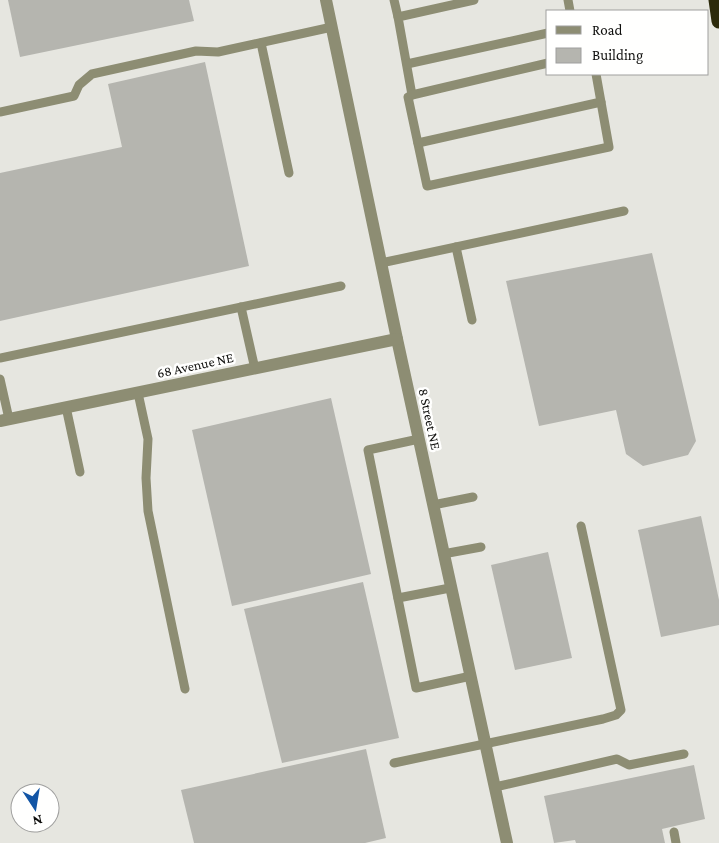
<svg xmlns="http://www.w3.org/2000/svg" width="719" height="843" font-family="'Crimson Pro',serif">
	<style>
		.building { fill: #b5b5af }
		.lines { fill: none; stroke-linecap: round; stroke-linejoin: round }
		.lane { stroke: #8d8d73; stroke-width: 9 }
		.street { stroke: #8d8d73; stroke-width: 12 }
		.highway { stroke: #2d2b0b; stroke-width: 15 }
		.labels { text-anchor: middle; stroke-width: 5; stroke-linejoin: round; paint-order: stroke }
		.street-label { font-size: 14px; fill: #0f0f0d; stroke: #fffffe }
	</style>
	<rect width="100%" height="100%" fill="#e6e6e0"/>
	<g class="building">
		<polygon points="8,0 189,0 194,21 20,57"/>
		<polygon points="205,62 249,266 0,321 0,173 122,147 108,84"/>
		<polygon points="652,253 696,441 688,455 643,466 626,454 616,410 539,426 506,281"/>
		<polygon points="331,398 371,574 232,606 192,430"/>
		<polygon points="701,516 719,600 719,625 661,637 638,530"/>
		<polygon points="548,552 572,658 515,670 491,565"/>
		<polygon points="363,582 399,738 282,763 244,609"/>
		<polygon points="366,749 386,838 365,843 194,843 181,790"/>
		<polygon points="694,765 705,819 662,829 665,843 576,843 575,840 554,843 544,796"/>
	</g>
	<g class="lines">
		<g class="lane">
			<polyline points="394,0 398,17"/>
			<polyline points="474,0 398,17 412,95 408,97 427,186 609,147 596,74"/>
			<polyline points="568,0 570,11"/>
			<polyline points="261,43 289,173"/>
			<polyline points="407,64 548,33"/>
			<polyline points="412,95 548,63"/>
			<polyline points="0,112 74,96 79,85 92,74 196,51 218,52 332,27"/>
			<polyline points="418,143 601,102"/>
			<polyline points="456,247 472,320"/>
			<polyline points="381,263 624,211"/>
			<polyline points="241,307 255,369"/>
			<polyline points="0,358 341,286"/>
			<polyline points="0,379 9,419"/>
			<polyline points="138,393 148,439 146,478 148,511 185,689"/>
			<polyline points="66,407 80,472"/>
			<polyline points="419,439 368,450 416,688 471,676"/>
			<polyline points="433,505 473,497"/>
			<polyline points="443,554 481,547"/>
			<polyline points="398,598 450,588"/>
			<polyline points="394,763 603,719 616,715 621,710 581,526"/>
			<polyline points="495,787 617,759 629,765 684,754"/>
			<polyline points="674,832 676,843"/>
		</g>
		<g class="street">
			<polyline points="326,0 397,339 507,843"/>
			<polyline points="0,421 397,339"/>
		</g>
		<polyline class="highway" points="716,0 719,21"/>
	</g>
	<g class="labels">
		<g class="street-label">
			<text transform="translate(195 365) rotate(-12)" y="5">68 Avenue NE</text>
			<text transform="translate(430 419) rotate(78)" y="5">8 Street NE</text>
		</g>
	</g>
	<rect x="546" y="10" width="162" height="65" fill="#fffffe" stroke="#9f9f9e"/>
	<rect x="556" y="26" width="25" height="8" fill="#8d8d73" stroke="#9f9f9e"/>
	<text x="592" y="35" font-size="15" fill="#0f0f0d">Road</text>
	<rect x="556" y="48" width="25" height="15" fill="#b5b5af" stroke="#9f9f9e"/>
	<text x="592" y="60" font-size="15" fill="#0f0f0d">Building</text>
	<g transform="translate(35 808) rotate(168)"><circle r="24" fill="#fffffe" stroke="#9f9f9e"/>
	<path d="M0-4L9 19L0 12L-9 19Z" fill="#1255a5"/>
	<text y="-8" font-size="14" font-weight="bold" text-anchor="middle" fill="#0f0f0d">N</text>
	</g>
</svg>
